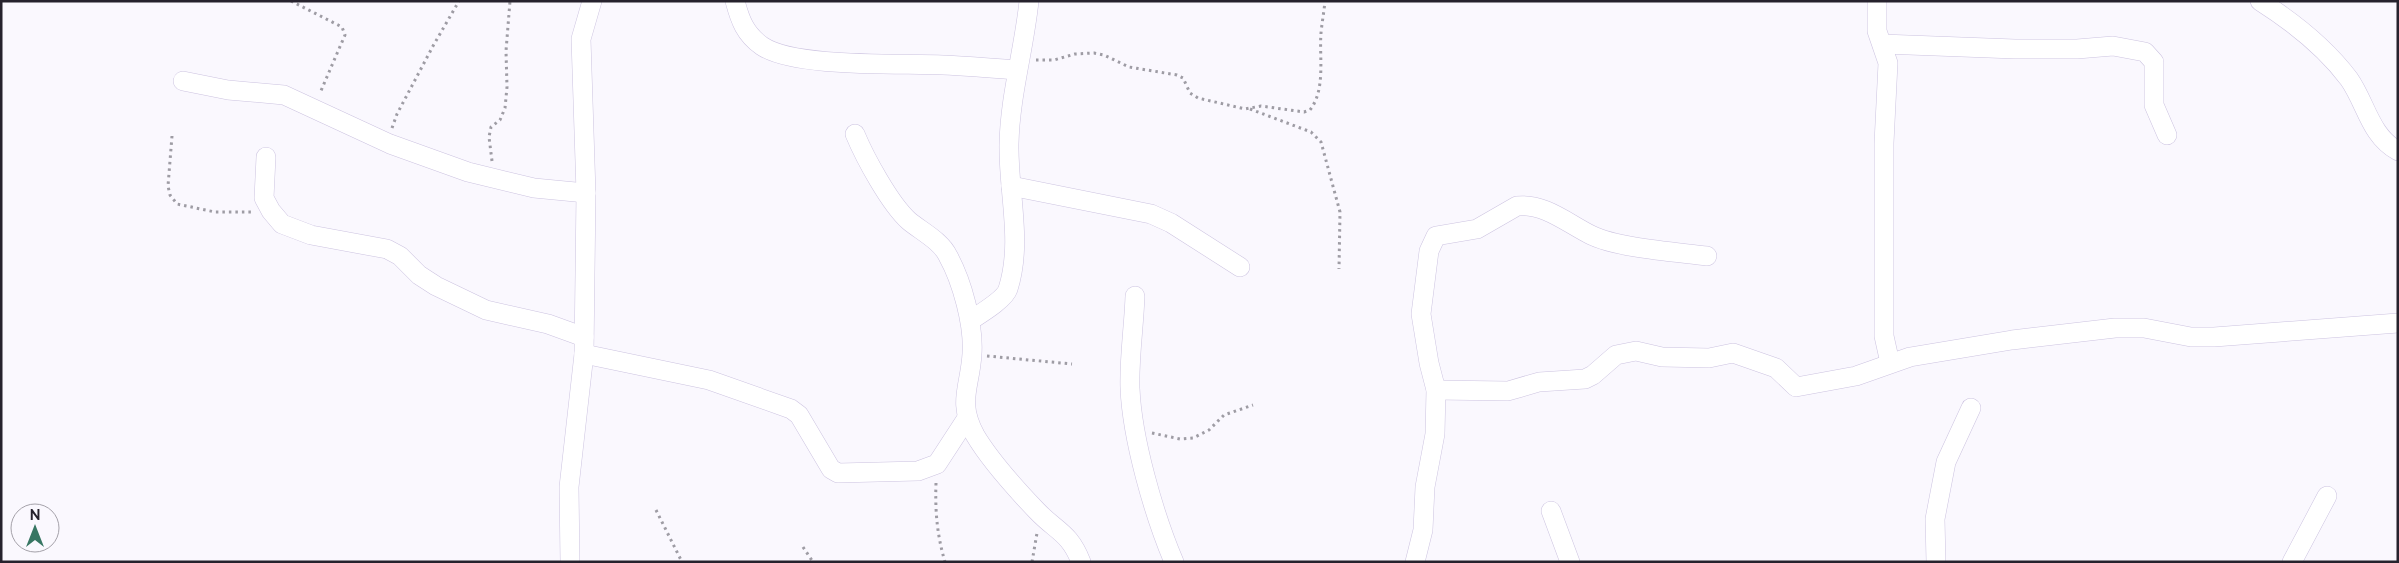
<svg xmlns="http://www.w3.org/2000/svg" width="2399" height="563" font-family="Raleway,sans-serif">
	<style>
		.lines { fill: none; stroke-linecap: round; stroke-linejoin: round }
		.minor-casing { stroke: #ccc3e0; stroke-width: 20 }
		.path { stroke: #9e9ca4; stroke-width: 3; stroke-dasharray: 2.5 4; stroke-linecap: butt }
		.minor { stroke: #fff; stroke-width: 19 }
	</style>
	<rect width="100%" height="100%" fill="#faf8fe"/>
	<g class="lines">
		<g class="minor-casing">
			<g id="minor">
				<path d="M735,1C740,20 745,34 762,46C794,68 901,63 943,65C968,66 992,68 1016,70"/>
				<polyline points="1877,1 1877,31 1888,63 1884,143 1884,336 1890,363"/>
				<path d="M2260,1C2293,22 2325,47 2349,79C2366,103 2370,136 2398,151"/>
				<polyline points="1882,44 2015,49 2077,49 2113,46 2145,52 2154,62 2154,105 2167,135"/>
				<polyline points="183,81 228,90 284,95 390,144 468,172 534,188 586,193"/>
				<path d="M855,134C865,158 890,204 909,221C921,231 941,241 948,256C962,281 974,325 972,354C970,388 957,401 975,435C991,462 1015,488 1037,511C1057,532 1069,532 1081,562"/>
				<polyline points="266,157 264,198 271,211 282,224 311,235 387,249 400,256 419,275 436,286 486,310 548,324 584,337"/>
				<polyline points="1011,186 1151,214 1171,223 1240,267"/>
				<path d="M1135,296C1134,326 1129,358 1130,388C1132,439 1154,515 1174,562"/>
				<path d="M971,320C980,314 1005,299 1008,289C1023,242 1008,192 1009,144C1010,95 1024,50 1029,1"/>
				<polyline points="584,354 709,380 791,409 799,415 831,469 838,473 918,471 937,464 967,418"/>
				<polyline points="1436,390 1508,391 1539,382 1585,379 1593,375 1616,355 1636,351 1662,357 1709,358 1733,353 1776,368 1796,387 1856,376 1910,357 2012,340 2115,328 2144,328 2191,337 2214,337 2398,323"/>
				<polyline points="1551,511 1570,562"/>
				<polyline points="570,562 569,487 584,354 586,193 581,39 592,1"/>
				<path d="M1415,562L1423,530L1425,487L1435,434L1436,390L1429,363L1421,314L1429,251L1436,236L1477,229L1517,206C1544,203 1567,223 1591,235C1617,248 1676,252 1707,256"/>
				<polyline points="1936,562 1935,519 1946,462 1971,408"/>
				<polyline points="2292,562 2327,496"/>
			</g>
		</g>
		<g class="path">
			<polyline points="291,1 342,27 345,35 320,93"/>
			<path d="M1036,60H1054L1075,54L1094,53L1104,55L1129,67L1177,75L1183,78L1190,93L1198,98L1245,109L1261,106L1304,112L1310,110C1326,89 1319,57 1321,33C1322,22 1324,12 1325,1"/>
			<polyline points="1250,109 1311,132 1321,142 1340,212 1339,269"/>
			<polyline points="392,128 397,114 433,46 459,1"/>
			<polyline points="172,136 168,186 170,195 177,204 215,212 254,212"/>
			<polyline points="492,161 489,137 491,127 500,120 505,108 507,87 506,51 510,1"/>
			<polyline points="987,356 1072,364"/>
			<polyline points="1152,433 1180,439 1193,438 1209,430 1224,415 1253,405"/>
			<path d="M936,483C935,511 937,535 945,562"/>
			<polyline points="656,510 682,562"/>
			<polyline points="803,547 813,562"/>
			<polyline points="1032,562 1037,533"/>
		</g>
		<use href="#minor" class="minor"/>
	</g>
	<rect width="2399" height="563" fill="none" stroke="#26222d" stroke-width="5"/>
	<g transform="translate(35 528)"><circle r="24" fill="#faf8fe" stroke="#a5a2aa"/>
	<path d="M0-4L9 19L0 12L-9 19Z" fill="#377663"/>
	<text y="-8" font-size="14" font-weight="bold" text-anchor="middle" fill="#26222d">N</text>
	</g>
</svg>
